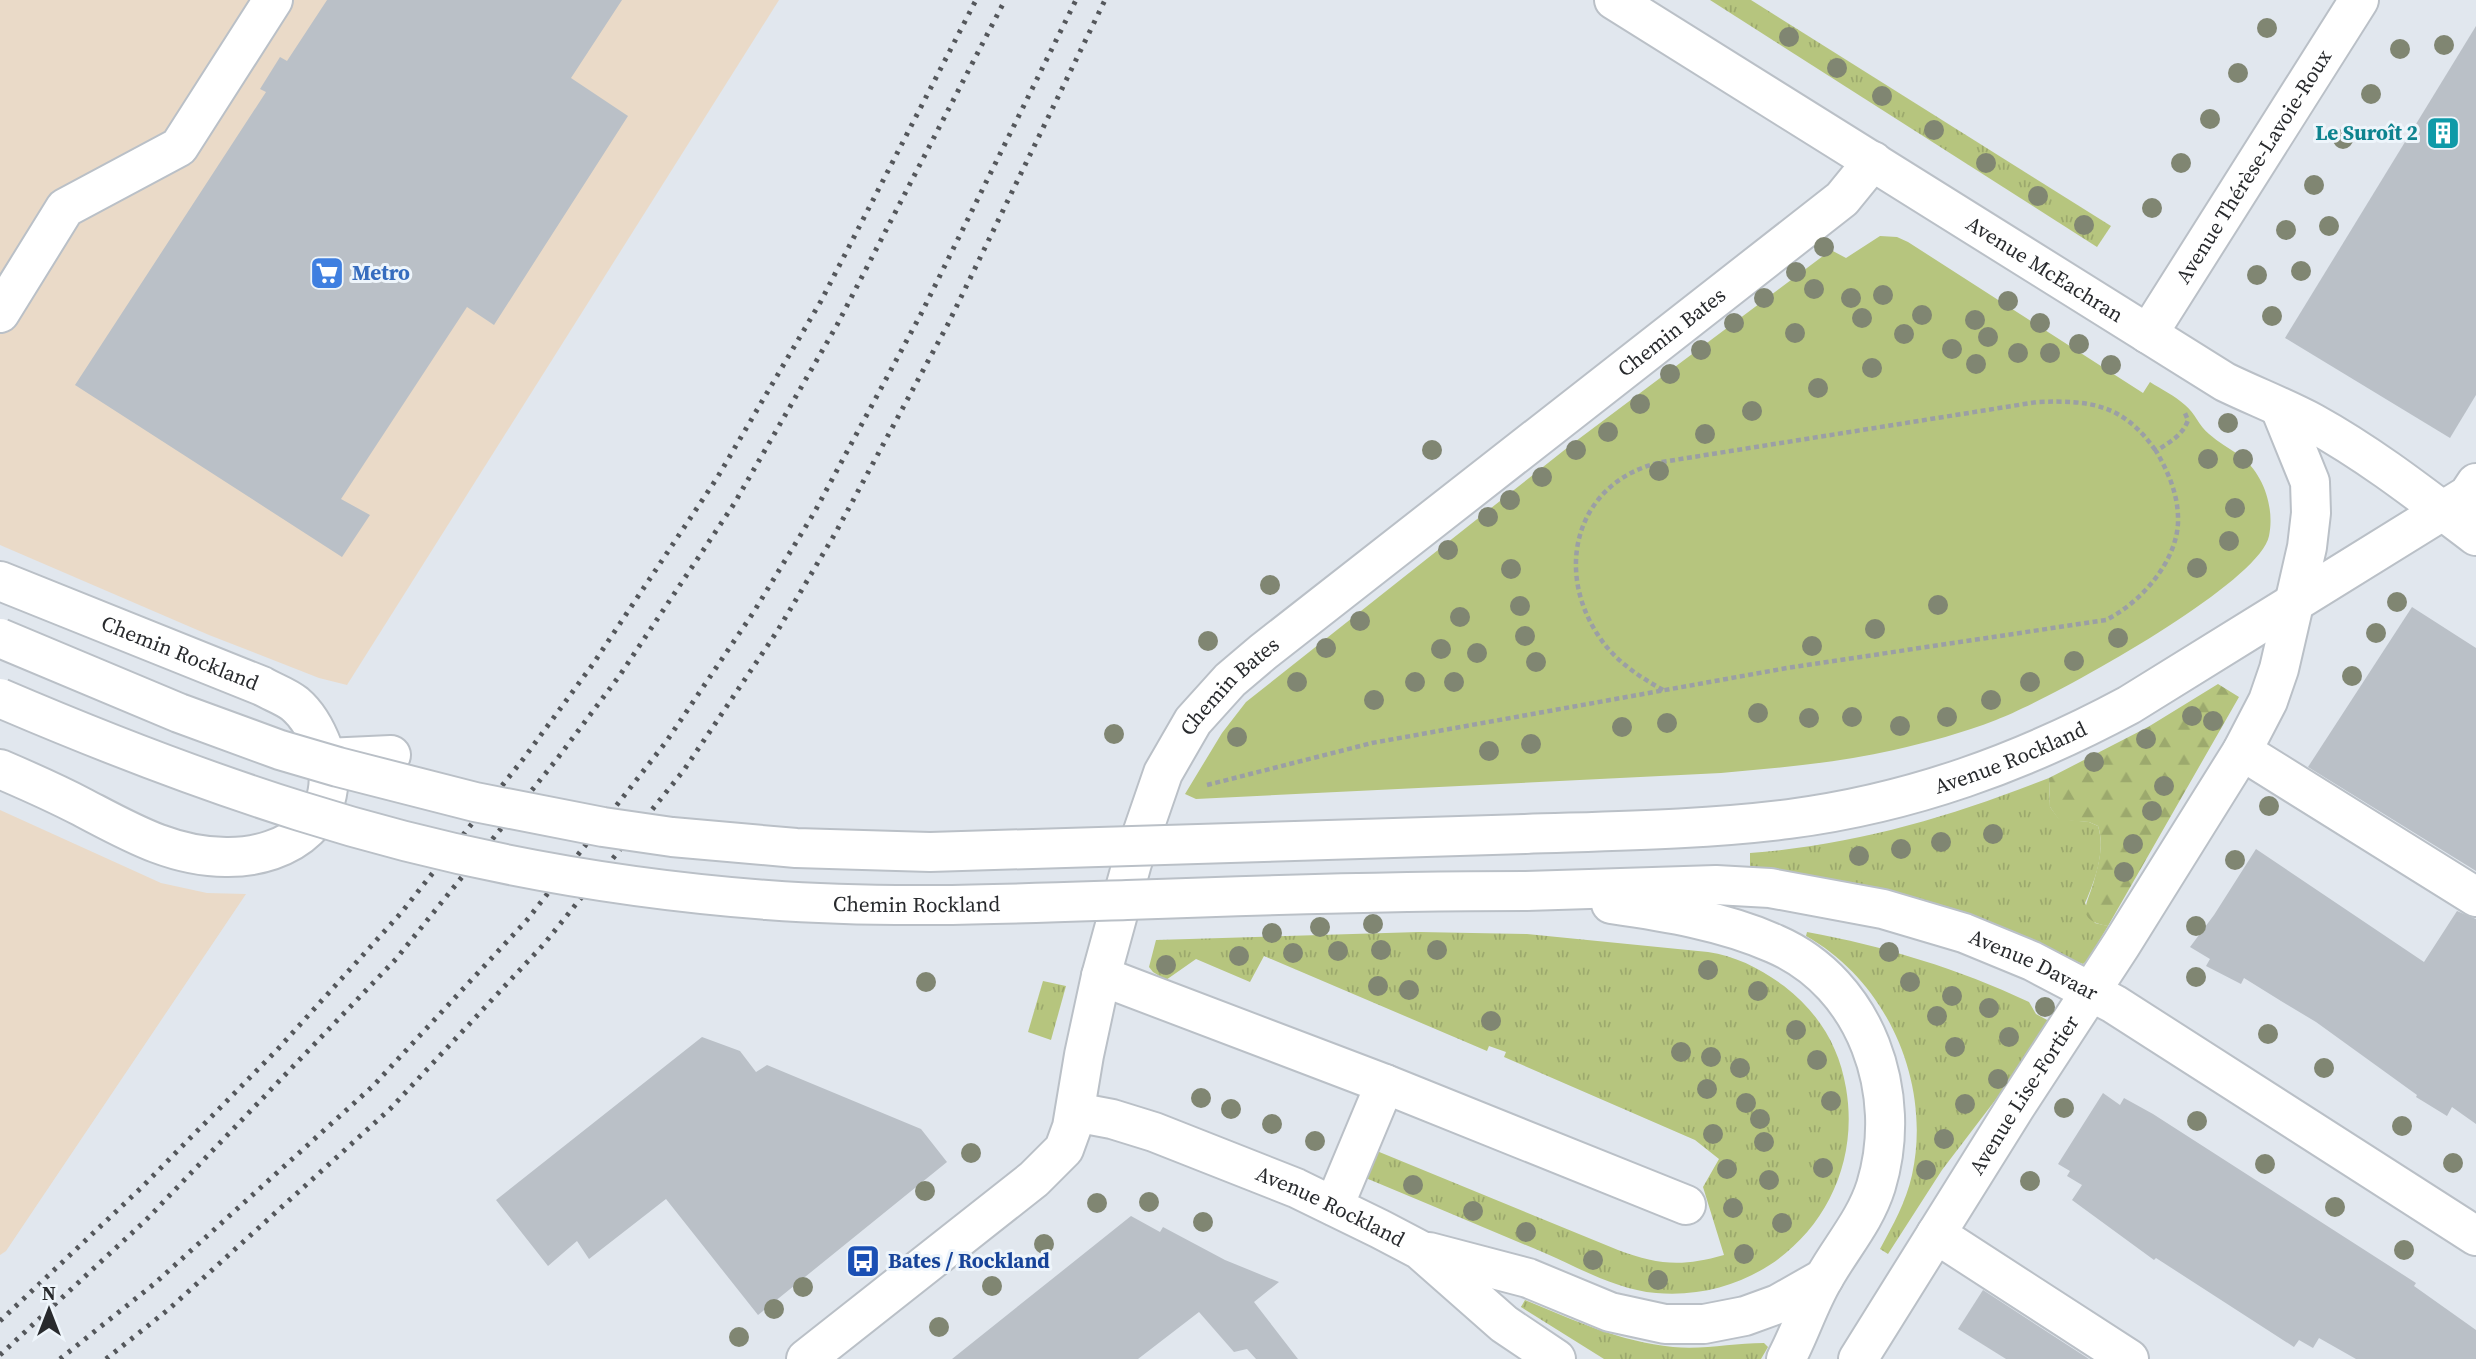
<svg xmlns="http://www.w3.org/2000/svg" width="2476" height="1359" font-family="'Source Serif 4',serif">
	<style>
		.commercial { fill: #eadac8 }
		.grass { fill: url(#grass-tufts) }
		.forest { fill: url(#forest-firs) }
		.park { fill: #b6c57e }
		.building { fill: #bac0c7 }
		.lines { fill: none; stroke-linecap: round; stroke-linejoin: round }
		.minor-casing { stroke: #bac0c7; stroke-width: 42 }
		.path { stroke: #9b9fa5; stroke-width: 4.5; stroke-dasharray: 5 3.5; stroke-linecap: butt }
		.minor { stroke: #fff; stroke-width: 38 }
		.rail { stroke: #54575b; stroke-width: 5; stroke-dasharray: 3.5 7; stroke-linecap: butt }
		.minor-bridge-casing { stroke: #bac0c7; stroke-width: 42; stroke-linecap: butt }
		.minor-bridge { stroke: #fff; stroke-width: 38 }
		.tree { fill: #808672 }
		.labels { text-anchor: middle; stroke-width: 6; stroke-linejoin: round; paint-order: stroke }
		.culture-label { font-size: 21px; font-weight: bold; fill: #0d838f; stroke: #eef5fb; text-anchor: end }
		.street-label { font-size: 21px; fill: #282a2d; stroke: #eef5fb }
		.shop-label { font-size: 21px; font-weight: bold; fill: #366cbe; stroke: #eef5fb; text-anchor: start }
		.transit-label { font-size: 21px; font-weight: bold; fill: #164399; stroke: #eef5fb; text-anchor: start }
	</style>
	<defs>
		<pattern id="grass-tufts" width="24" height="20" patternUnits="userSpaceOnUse" patternTransform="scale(1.75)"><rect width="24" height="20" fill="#b6c57e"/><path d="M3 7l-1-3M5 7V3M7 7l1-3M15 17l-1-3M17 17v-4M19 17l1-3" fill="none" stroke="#9ca96d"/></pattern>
		<pattern id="forest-firs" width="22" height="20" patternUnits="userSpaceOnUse" patternTransform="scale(1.75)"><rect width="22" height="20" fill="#b6c57e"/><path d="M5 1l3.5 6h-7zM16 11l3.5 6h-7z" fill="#9ca96d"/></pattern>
	</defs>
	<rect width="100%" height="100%" fill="#e1e7ee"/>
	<g class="commercial">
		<polygon points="0,0 779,0 347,685 319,678 209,635 0,545"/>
		<polygon points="0,810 161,883 207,893 246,894 6,1251 0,1255"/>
	</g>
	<g class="grass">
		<polygon points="1710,0 1751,0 2111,226 2097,247"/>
		<path d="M2049,778L2050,807L2059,819L2089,822L2098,826C2106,851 2095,880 2085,903L2095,923L2108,926L2087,961L2083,964L1894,893L1832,879L1750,867V853C1856,845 1950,817 2049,778Z"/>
		<path d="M1419,932L1527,934L1708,952C1736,956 1761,969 1784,986C1818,1012 1839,1046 1846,1088C1866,1203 1773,1303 1656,1293C1618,1290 1581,1269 1547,1254C1485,1228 1423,1202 1361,1176L1372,1149L1618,1250C1658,1265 1682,1267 1724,1255L1703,1187L1719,1159L1695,1140L1504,1057L1506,1052L1489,1046L1487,1051L1264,956L1250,982L1196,959L1166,980L1153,972L1149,967L1156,940Z"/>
		<path d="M1807,932C1884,946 1959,969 2029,1002L2036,1014L2049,1021L2022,1065L1942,1170L1888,1254L1880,1249C1893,1225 1906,1202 1912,1175C1932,1084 1888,982 1806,936Z"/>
		<polygon points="1043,981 1066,986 1051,1040 1028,1032"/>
		<path d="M1525,1300C1573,1320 1621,1342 1673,1347C1704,1350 1733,1343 1764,1343L1768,1347L1761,1359H1604L1521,1307Z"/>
	</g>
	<path class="forest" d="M2218,684L2239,697L2108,926C2073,920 2088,903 2094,881C2099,863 2104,844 2098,826L2089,822L2059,820L2050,807L2049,778L2148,727Z"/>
	<path class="park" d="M1880,236L1897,237L1908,242L2143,393L2150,382C2161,389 2175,396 2185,405C2195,413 2199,426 2209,434C2218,442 2229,448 2239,455C2263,472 2275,507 2269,536C2259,585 2047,701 1996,720C1963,733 1928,742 1894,750C1837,763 1778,768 1721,773L1196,799L1185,794L1222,733L1246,702L1572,444L1831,250L1846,258Z"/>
	<g class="building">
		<polygon points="327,0 622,0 571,78 628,116 494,325 467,307 341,499 370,515 342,557 75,385 266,92 260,89 280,57 287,61"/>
		<polygon points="2476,26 2476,395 2450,438 2285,338"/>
		<polygon points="2412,607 2476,648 2476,871 2308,767"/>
		<polygon points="2256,849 2424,962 2457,911 2476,919 2476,1124 2452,1107 2447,1116 2416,1097 2417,1095 2316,1022 2281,1001 2244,978 2241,984 2206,966 2210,959 2190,947 2214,915"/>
		<polygon points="702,1037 740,1051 756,1072 767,1065 921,1129 947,1162 758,1315 666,1199 589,1259 577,1241 548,1266 496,1200"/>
		<polygon points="2103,1093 2120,1105 2124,1098 2153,1114 2416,1283 2414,1286 2476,1330 2476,1359 2356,1359 2319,1338 2313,1348 2299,1340 2294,1347 2156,1258 2154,1260 2072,1200 2082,1185 2067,1176 2070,1171 2058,1164"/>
		<polygon points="1131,1216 1160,1232 1163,1227 1225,1260 1279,1282 1254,1302 1298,1359 1256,1359 1247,1349 1234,1352 1199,1312 1138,1359 952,1359"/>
		<polygon points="1983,1290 2089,1359 2006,1359 1958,1329"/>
	</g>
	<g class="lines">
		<g class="minor-casing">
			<g id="minor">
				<path id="s1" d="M1614,0L2225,382C2254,396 2285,408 2313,423C2371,455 2423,496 2476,536"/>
				<polyline points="0,313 65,208 179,147 273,0"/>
				<path id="s2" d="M2148,334L2359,0"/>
				<path id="s3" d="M0,581L262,686C272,692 285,696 295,704C308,715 317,732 323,748C347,817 290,858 226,857C172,857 128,831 82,807C55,793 28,781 0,769"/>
				<polyline points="2242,751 2476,897"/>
				<polyline points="326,758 391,755"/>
				<path id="s4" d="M1525,834C1613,831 1702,830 1789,819C1911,803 2021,763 2129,705L2468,495L2476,483"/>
				<path id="s5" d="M1526,891L1716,885L1770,888L1883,909L1964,933L2032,961L2114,1004L2476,1236"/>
				<path d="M1611,904C1666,912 1724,921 1775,944C1867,984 1904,1094 1876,1186C1865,1221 1842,1246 1824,1278C1809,1303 1800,1333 1786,1359"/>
				<polyline points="1101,976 1385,1084 1686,1205"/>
				<path id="s6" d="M1075,1112L1112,1119L1154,1132L1296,1188L1380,1229L1420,1250L1504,1324L1556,1359"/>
				<polyline points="1334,1206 1385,1084"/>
				<polyline points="1936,1234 2129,1359"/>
				<polyline points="1429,1252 1528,1278 1610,1312 1665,1324 1704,1324 1745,1316 1778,1304 1824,1278"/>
				<path id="s7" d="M806,1359L1034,1179L1064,1149L1072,1127L1084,1055L1101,976L1132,863L1163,773L1193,721L1230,680L1263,652L1842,199L1873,161"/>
				<path id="s8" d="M1858,1359L2016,1106L2121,945L2242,751L2268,701L2279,669L2294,604L2307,547L2311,513L2310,482L2280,408"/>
			</g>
		</g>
		<g class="path">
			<path d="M1663,690C1638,676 1614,660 1598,635C1553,567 1578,480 1662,462L2037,402C2091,400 2123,404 2156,451"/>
			<path d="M1207,785L1372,743L1787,668L2106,620C2140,603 2176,563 2178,523C2179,497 2169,473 2156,451C2170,442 2183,435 2188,420L2184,411"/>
		</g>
		<use href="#minor" class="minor"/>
		<g class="rail">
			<polyline points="0,1321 141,1188 277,1050 401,913 524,758 593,664 717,478 821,301 976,0"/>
			<polyline points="0,1355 146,1220 396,959 557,759 620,675 734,504 837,325 1005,0"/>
			<polyline points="60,1359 154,1284 373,1086 527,920 666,742 753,613 814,513 921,314 1076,0"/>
			<polyline points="106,1359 169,1309 390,1109 544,944 684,770 778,630 836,532 948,324 1105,0"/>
		</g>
		<g class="minor-bridge-casing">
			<g id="minor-bridge">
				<polyline points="0,638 179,713 280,750 338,767 475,802 603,827 672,837 796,848 930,852 1525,834"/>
				<path id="s9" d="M0,698C98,740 198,779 300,811C451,859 610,888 767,900C887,909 1007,904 1127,900C1260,895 1393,891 1526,891"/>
			</g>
		</g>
		<use href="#minor-bridge" class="minor-bridge"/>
	</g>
	<g class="tree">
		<circle cx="2267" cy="28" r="10"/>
		<circle cx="1789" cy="37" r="10"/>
		<circle cx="2444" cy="45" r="10"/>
		<circle cx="2400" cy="49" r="10"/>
		<circle cx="1837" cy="68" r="10"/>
		<circle cx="2238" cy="73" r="10"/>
		<circle cx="2371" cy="94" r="10"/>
		<circle cx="1882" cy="96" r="10"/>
		<circle cx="2210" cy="119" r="10"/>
		<circle cx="1934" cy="130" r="10"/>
		<circle cx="2343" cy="139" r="10"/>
		<circle cx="1986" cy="163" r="10"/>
		<circle cx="2181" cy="163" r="10"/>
		<circle cx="2314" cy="185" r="10"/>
		<circle cx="2038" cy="196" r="10"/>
		<circle cx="2152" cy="208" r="10"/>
		<circle cx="2084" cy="225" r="10"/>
		<circle cx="2329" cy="226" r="10"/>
		<circle cx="2286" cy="230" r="10"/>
		<circle cx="1824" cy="247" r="10"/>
		<circle cx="2301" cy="271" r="10"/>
		<circle cx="1796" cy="272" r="10"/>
		<circle cx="2257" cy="275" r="10"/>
		<circle cx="1814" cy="289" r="10"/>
		<circle cx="1883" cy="295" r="10"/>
		<circle cx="1764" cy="298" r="10"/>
		<circle cx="1851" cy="298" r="10"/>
		<circle cx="2008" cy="301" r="10"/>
		<circle cx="1922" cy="315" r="10"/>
		<circle cx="2272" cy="316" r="10"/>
		<circle cx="1862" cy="318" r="10"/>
		<circle cx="1975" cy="320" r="10"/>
		<circle cx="1734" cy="323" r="10"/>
		<circle cx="2040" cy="323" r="10"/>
		<circle cx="1795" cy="333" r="10"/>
		<circle cx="1904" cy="334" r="10"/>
		<circle cx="1988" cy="337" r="10"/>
		<circle cx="2079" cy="344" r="10"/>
		<circle cx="1952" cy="349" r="10"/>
		<circle cx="1701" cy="350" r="10"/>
		<circle cx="2018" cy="353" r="10"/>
		<circle cx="2050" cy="353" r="10"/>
		<circle cx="1976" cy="364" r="10"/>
		<circle cx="2111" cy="365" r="10"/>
		<circle cx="1872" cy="368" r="10"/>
		<circle cx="1670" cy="374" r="10"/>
		<circle cx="1818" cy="388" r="10"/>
		<circle cx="1640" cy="404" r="10"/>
		<circle cx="1752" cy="411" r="10"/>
		<circle cx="2228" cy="423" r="10"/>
		<circle cx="1608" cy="432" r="10"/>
		<circle cx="1705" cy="434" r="10"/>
		<circle cx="1432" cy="450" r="10"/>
		<circle cx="1576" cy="450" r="10"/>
		<circle cx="2208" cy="459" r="10"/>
		<circle cx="2243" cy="459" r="10"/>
		<circle cx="1659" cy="471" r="10"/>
		<circle cx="1542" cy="477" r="10"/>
		<circle cx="1510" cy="500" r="10"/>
		<circle cx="2235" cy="508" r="10"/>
		<circle cx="1488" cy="517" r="10"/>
		<circle cx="2229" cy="541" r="10"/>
		<circle cx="1448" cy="550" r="10"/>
		<circle cx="2197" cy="568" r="10"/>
		<circle cx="1511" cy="569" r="10"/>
		<circle cx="1270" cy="585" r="10"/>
		<circle cx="2397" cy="602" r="10"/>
		<circle cx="1938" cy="605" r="10"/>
		<circle cx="1520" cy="606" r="10"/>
		<circle cx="1460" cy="617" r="10"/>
		<circle cx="1360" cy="621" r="10"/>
		<circle cx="1875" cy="629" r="10"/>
		<circle cx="2376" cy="633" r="10"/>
		<circle cx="1525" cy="636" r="10"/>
		<circle cx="2118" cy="638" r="10"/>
		<circle cx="1208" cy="641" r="10"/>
		<circle cx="1812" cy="646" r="10"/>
		<circle cx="1326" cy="648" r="10"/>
		<circle cx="1441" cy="649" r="10"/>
		<circle cx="1477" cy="653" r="10"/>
		<circle cx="2074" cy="661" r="10"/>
		<circle cx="1536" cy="662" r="10"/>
		<circle cx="2352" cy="676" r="10"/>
		<circle cx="1297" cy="682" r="10"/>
		<circle cx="1415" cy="682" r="10"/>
		<circle cx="1454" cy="682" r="10"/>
		<circle cx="2030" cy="682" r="10"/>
		<circle cx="1374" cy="700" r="10"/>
		<circle cx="1991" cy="700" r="10"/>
		<circle cx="1758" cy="713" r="10"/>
		<circle cx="2192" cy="716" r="10"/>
		<circle cx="1852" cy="717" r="10"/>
		<circle cx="1947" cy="717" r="10"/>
		<circle cx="1809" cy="718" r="10"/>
		<circle cx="2213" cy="721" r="10"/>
		<circle cx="1667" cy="723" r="10"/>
		<circle cx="1900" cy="726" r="10"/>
		<circle cx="1622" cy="727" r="10"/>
		<circle cx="1114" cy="734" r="10"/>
		<circle cx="1237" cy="737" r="10"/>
		<circle cx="2146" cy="739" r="10"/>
		<circle cx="1531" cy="744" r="10"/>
		<circle cx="1489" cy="751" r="10"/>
		<circle cx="2094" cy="762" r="10"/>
		<circle cx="2164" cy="786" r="10"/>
		<circle cx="2269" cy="806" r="10"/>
		<circle cx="2152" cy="811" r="10"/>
		<circle cx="1993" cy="834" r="10"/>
		<circle cx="1941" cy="842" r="10"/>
		<circle cx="2133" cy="844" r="10"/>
		<circle cx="1901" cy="849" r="10"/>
		<circle cx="1859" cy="856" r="10"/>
		<circle cx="2235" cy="860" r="10"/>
		<circle cx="2124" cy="872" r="10"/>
		<circle cx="1373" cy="924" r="10"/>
		<circle cx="2196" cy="926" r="10"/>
		<circle cx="1320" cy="927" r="10"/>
		<circle cx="1272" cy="933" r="10"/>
		<circle cx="1381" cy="950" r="10"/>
		<circle cx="1437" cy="950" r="10"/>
		<circle cx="1338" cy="951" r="10"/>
		<circle cx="1889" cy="952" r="10"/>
		<circle cx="1293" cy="953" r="10"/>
		<circle cx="1239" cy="956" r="10"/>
		<circle cx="1166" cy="965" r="10"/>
		<circle cx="1708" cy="970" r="10"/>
		<circle cx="2196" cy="977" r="10"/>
		<circle cx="926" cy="982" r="10"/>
		<circle cx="1910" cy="982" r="10"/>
		<circle cx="1378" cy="986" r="10"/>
		<circle cx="1409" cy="990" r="10"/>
		<circle cx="1758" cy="991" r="10"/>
		<circle cx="1952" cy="996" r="10"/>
		<circle cx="2045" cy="1007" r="10"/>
		<circle cx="1989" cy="1008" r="10"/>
		<circle cx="1937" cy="1016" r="10"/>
		<circle cx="1491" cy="1021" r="10"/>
		<circle cx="1796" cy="1030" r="10"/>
		<circle cx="2268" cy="1034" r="10"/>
		<circle cx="2009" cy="1037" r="10"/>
		<circle cx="1955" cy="1047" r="10"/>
		<circle cx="1681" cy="1052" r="10"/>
		<circle cx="1711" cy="1057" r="10"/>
		<circle cx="1817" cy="1060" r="10"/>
		<circle cx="1740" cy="1068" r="10"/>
		<circle cx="2324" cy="1068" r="10"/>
		<circle cx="1998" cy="1079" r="10"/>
		<circle cx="1707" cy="1089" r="10"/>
		<circle cx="1201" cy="1098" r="10"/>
		<circle cx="1831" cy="1101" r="10"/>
		<circle cx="1746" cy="1103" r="10"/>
		<circle cx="1965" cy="1104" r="10"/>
		<circle cx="2064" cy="1108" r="10"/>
		<circle cx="1231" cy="1109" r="10"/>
		<circle cx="1760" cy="1119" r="10"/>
		<circle cx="2197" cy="1121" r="10"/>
		<circle cx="1272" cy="1124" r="10"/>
		<circle cx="2402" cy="1126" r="10"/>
		<circle cx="1713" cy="1134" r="10"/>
		<circle cx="1944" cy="1139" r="10"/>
		<circle cx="1315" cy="1141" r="10"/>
		<circle cx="1764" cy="1142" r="10"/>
		<circle cx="971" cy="1153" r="10"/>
		<circle cx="2453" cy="1163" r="10"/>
		<circle cx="2265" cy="1164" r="10"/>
		<circle cx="1823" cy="1168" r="10"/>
		<circle cx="1727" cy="1169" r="10"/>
		<circle cx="1926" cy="1170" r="10"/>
		<circle cx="1769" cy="1180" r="10"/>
		<circle cx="2030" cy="1181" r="10"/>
		<circle cx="1413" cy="1185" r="10"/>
		<circle cx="925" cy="1191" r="10"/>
		<circle cx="1149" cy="1202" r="10"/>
		<circle cx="1097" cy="1203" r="10"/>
		<circle cx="2335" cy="1207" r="10"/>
		<circle cx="1733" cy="1208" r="10"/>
		<circle cx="1473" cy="1211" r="10"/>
		<circle cx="1203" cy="1222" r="10"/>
		<circle cx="1782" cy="1223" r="10"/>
		<circle cx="1526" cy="1232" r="10"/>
		<circle cx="1044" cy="1244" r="10"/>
		<circle cx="2404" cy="1250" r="10"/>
		<circle cx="1744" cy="1254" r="10"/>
		<circle cx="1593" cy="1260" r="10"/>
		<circle cx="1658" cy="1280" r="10"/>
		<circle cx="992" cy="1286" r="10"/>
		<circle cx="803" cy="1287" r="10"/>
		<circle cx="774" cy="1309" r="10"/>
		<circle cx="939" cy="1327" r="10"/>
		<circle cx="739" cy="1337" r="10"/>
	</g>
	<defs>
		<g id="building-square" transform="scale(1.75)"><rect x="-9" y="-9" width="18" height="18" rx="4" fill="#0f9aa8" stroke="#eef5fb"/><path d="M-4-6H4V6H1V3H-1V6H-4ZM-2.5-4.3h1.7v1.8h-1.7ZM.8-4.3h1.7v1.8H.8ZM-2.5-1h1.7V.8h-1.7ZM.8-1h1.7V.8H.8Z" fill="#fff"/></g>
		<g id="supermarket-square" transform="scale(1.75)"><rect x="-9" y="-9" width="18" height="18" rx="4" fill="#3f7fe0" stroke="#eef5fb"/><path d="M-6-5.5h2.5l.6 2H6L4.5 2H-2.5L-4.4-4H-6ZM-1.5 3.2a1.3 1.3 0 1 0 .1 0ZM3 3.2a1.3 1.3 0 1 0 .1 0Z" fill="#fff"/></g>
		<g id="bus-square" transform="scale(1.75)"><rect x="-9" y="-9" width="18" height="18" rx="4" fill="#1a4fb4" stroke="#eef5fb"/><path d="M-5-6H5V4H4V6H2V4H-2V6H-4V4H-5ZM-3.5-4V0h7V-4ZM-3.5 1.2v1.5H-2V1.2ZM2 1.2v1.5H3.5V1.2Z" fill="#fff"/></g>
	</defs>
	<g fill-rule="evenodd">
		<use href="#building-square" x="2443" y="133"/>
		<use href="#supermarket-square" x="327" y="273"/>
		<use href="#bus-square" x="863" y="1261"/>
	</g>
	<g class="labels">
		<g class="culture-label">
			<text x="2418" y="140">Le Suroît 2</text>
		</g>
		<g class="street-label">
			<text dy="7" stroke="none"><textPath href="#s2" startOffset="198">Avenue Thérèse-Lavoie-Roux</textPath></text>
			<text dy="7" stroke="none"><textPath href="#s1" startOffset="508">Avenue McEachran</textPath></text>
			<text dy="7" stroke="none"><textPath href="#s7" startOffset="1400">Chemin Bates</textPath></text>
			<text dy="7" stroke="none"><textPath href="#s3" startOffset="194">Chemin Rockland</textPath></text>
			<text dy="7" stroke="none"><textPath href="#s7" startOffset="833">Chemin Bates</textPath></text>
			<text dy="7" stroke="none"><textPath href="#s4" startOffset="495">Avenue Rockland</textPath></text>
			<text dy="7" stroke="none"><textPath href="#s9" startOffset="947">Chemin Rockland</textPath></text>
			<text dy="7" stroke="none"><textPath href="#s5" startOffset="520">Avenue Davaar</textPath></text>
			<text dy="7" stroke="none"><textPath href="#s8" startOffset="312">Avenue Lise-Fortier</textPath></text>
			<text dy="7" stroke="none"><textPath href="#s6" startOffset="273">Avenue Rockland</textPath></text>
		</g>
		<g class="shop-label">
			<text x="352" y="280">Metro</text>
		</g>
		<g class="transit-label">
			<text x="888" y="1268">Bates / Rockland</text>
		</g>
	</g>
	<g transform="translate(49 1310)" stroke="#eef5fb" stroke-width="5" paint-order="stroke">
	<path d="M0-5L12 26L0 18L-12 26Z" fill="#282a2d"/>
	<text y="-10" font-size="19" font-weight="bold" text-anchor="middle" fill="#282a2d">N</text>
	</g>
</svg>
